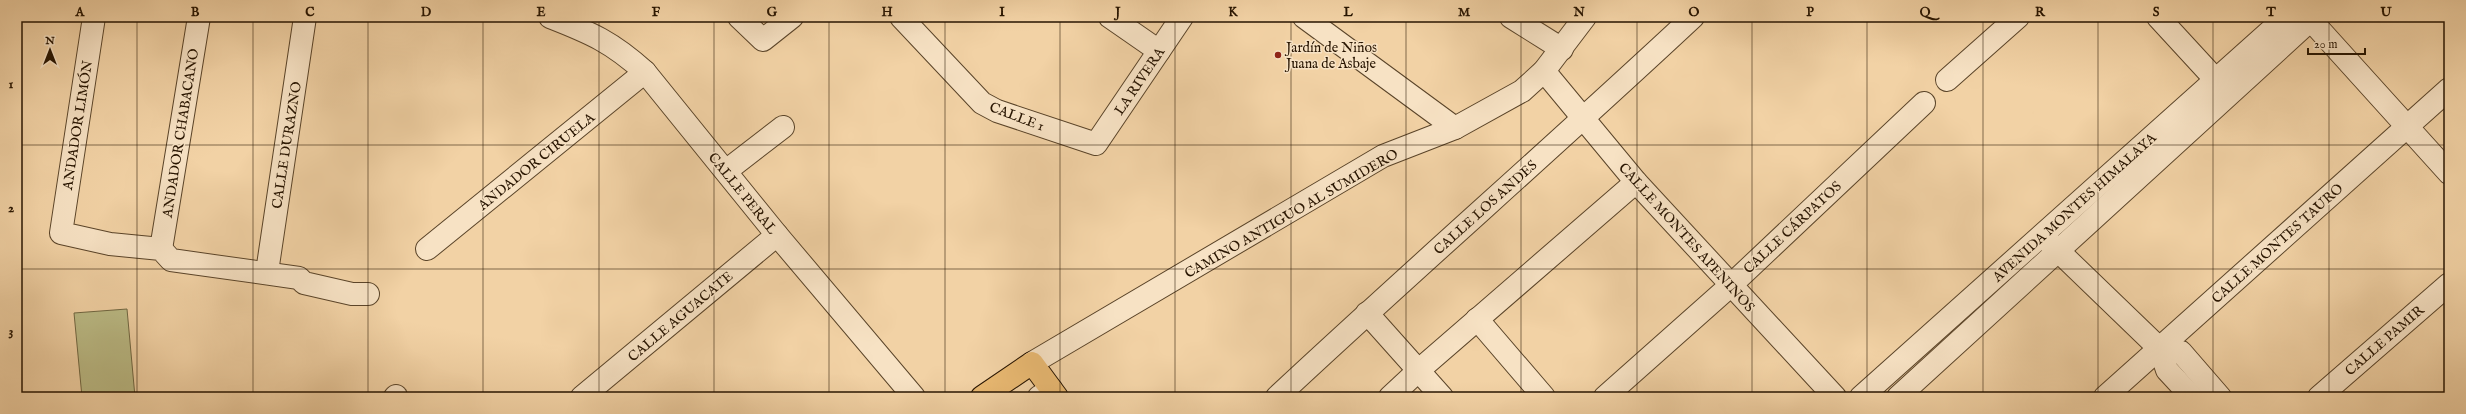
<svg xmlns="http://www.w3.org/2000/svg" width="2466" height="414" font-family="'IM FELL English',serif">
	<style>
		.green { fill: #bbbb86; stroke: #716843 }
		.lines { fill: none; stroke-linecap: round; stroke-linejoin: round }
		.minor-casing { stroke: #5a4429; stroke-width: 24 }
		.major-casing { stroke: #271400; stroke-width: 24 }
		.minor { stroke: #f7e2c4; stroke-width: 22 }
		.major { stroke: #e9b972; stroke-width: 22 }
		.grid { fill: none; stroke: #271400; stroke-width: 1; stroke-opacity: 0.55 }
		.poi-dot { fill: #8f2418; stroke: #f7e2c4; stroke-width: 1.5 }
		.labels { text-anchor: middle; stroke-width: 3; stroke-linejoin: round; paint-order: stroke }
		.poi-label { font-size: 14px; fill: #271400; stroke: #f7e2c4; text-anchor: start }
		.street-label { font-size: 14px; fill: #271400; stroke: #f7e2c4 }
		.neatline { fill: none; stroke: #271400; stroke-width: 1.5 }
		.grid-label { font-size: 13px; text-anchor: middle; font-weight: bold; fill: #271400 }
	</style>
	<rect width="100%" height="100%" fill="#f2d2a5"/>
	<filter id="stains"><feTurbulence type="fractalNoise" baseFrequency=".005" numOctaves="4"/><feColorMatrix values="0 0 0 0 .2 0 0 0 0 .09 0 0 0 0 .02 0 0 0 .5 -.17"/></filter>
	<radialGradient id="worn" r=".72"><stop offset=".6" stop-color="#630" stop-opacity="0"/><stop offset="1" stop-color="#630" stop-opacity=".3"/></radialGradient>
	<polygon class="green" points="127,309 135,397 82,397 74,313"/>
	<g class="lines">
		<g class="minor-casing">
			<g id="minor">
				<polyline points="94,17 61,233 110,244 161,249 171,260 299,278 304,283 352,294 368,294"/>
				<path d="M550,17C591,33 612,42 645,72L777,235L914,397"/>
				<polyline points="739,17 763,40 792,17"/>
				<polyline points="901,17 982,103 997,111 1096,144 1182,17"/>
				<polyline points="1110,17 1159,51"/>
				<polyline points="1304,17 1455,128"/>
				<polyline points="1511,17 1562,49"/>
				<polyline points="2158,17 2216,80"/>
				<polyline points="2308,17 2449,173"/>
				<polyline points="1544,71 1636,182 1835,397"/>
				<polyline points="1947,80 2018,17"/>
				<polyline points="726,171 783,127"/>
				<polyline points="2049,242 2160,349 2167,370 2192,397"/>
				<polyline points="161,249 199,17"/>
				<polyline points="427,249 645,72"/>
				<polyline points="267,272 305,17"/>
				<polyline points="1367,313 1442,397"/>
				<polyline points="1477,319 1544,397"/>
				<polyline points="2160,349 2181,352 2220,397"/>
				<polyline points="1032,363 1383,156 1455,128 1522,91 1544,71 1585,17"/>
				<polyline points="395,397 396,396"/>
				<polyline points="582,397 777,235"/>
				<polyline points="1039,397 1051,389"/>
				<path d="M1277,397C1414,269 1556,145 1693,17"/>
				<polyline points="1390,397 1419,370 1636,182"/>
				<polyline points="1605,397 1730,286 1924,103"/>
				<polyline points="1861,397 2286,17"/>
				<polyline points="1898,397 2314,17"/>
				<polyline points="2105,397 2449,89"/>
				<polyline points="2319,397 2449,284"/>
			</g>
		</g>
		<g class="major-casing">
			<polyline id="major" points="982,397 1032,363 1057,397"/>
		</g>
		<use href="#minor" class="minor"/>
		<use href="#major" class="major"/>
	</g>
	<path class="grid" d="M137,17V397M253,17V397M368,17V397M483,17V397M599,17V397M714,17V397M829,17V397M945,17V397M1060,17V397M1175,17V397M1291,17V397M1406,17V397M1521,17V397M1637,17V397M1752,17V397M1867,17V397M1983,17V397M2098,17V397M2213,17V397M2329,17V397M17,145H2449M17,269H2449"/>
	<circle class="poi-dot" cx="1278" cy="55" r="4"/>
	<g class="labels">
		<g class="poi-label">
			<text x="1286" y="52">Jardín de Niños<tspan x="1286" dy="16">Juana de Asbaje</tspan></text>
		</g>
		<g class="street-label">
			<text transform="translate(1139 81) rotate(-56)" y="5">LA RIVERA</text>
			<text transform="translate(1017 116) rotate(21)" y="5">CALLE 1</text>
			<text transform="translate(77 125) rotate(-81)" y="5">ANDADOR LIMÓN</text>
			<text transform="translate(180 133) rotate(-81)" y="5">ANDADOR CHABACANO</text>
			<text transform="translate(286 145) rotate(-81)" y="5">CALLE DURAZNO</text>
			<text transform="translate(536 161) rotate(-39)" y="5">ANDADOR CIRUELA</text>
			<text transform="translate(743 193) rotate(51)" y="5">CALLE PERAL</text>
			<text transform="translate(1485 207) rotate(-42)" y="5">CALLE LOS ANDES</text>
			<text transform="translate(2074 207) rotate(-42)" y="5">AVENIDA MONTES HIMALAYA</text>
			<text transform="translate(1291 213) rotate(-30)" y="5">CAMINO ANTIGUO AL SUMIDERO</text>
			<text transform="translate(1792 227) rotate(-43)" y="5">CALLE CÁRPATOS</text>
			<text transform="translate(1687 237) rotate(48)" y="5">CALLE MONTES APENINOS</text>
			<text transform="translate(2277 243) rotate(-42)" y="5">CALLE MONTES TAURO</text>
			<text transform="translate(680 316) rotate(-40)" y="5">CALLE AGUACATE</text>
			<text transform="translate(2384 340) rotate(-41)" y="5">CALLE PAMIR</text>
		</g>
	</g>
	<rect width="2466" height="414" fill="none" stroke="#f2d2a5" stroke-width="44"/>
	<g transform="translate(50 50)" stroke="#f7e2c4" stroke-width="3" paint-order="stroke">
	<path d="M0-3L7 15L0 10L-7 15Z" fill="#271400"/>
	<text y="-6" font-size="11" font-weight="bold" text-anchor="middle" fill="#271400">N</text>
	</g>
	<path d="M2308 48v6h57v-6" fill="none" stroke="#271400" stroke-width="2"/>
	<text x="2314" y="48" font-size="12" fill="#271400" stroke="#f7e2c4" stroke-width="3" paint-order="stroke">20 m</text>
	<rect x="22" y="22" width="2422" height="370" class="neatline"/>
	<g class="grid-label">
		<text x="80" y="16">A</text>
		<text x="195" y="16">B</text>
		<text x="310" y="16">C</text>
		<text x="426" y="16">D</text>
		<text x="541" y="16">E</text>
		<text x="656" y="16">F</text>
		<text x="772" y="16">G</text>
		<text x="887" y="16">H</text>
		<text x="1002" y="16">I</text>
		<text x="1118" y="16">J</text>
		<text x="1233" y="16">K</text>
		<text x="1348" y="16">L</text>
		<text x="1464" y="16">M</text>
		<text x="1579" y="16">N</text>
		<text x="1694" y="16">O</text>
		<text x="1810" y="16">P</text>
		<text x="1925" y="16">Q</text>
		<text x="2040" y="16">R</text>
		<text x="2156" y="16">S</text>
		<text x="2271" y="16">T</text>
		<text x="2386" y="16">U</text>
		<text x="11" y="88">1</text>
		<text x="11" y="212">2</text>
		<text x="11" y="335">3</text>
	</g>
	<rect width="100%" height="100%" filter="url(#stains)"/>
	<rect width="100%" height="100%" fill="url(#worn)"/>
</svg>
